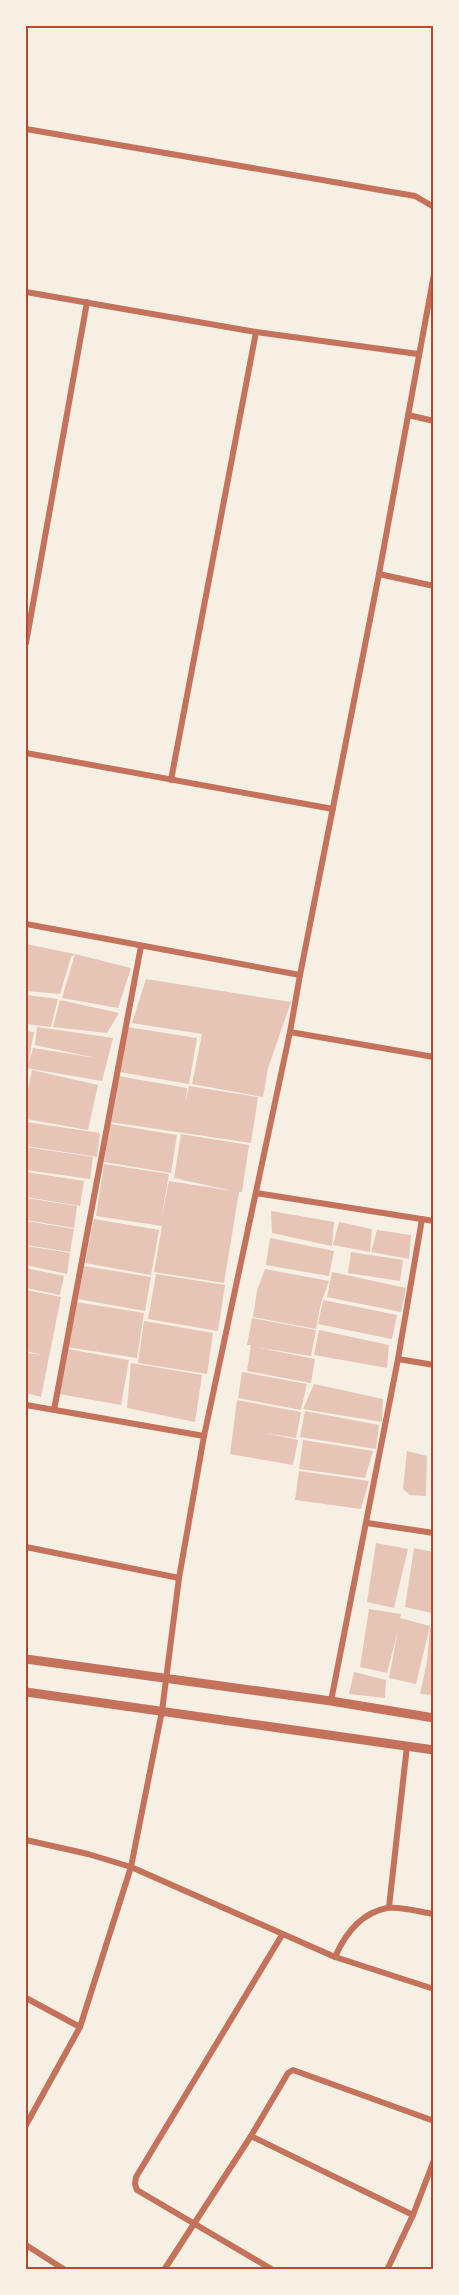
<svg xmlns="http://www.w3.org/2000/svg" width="459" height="2295" font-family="Inter,sans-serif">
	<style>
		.building { fill: #e6c5b7 }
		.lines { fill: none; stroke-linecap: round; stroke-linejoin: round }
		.minor { stroke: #c5725c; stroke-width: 6 }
		.tertiary { stroke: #c5725c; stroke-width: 9 }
		.neatline { fill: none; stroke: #b5482f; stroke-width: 2 }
	</style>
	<rect width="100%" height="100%" fill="#f6efe4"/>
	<g class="building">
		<polygon points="26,944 75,954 71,957 60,994 26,991"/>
		<polygon points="75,954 131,968 118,1008 62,998"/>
		<polygon points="146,979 291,1002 268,1068 263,1097 192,1084 202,1034 132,1023"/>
		<polygon points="26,995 58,999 51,1027 26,1024"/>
		<polygon points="60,1000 119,1013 107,1033 53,1027"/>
		<polygon points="37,1027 113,1038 102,1081 26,1068 26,1031 34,1032 28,1064 33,1048 96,1058 35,1045"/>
		<polygon points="127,1027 197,1038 189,1084 119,1072"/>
		<polygon points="32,1070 98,1085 88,1130 26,1119 26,1099"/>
		<polygon points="118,1076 187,1088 186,1101 189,1086 258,1097 251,1143 110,1122"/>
		<polygon points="26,1122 100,1133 97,1157 26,1146"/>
		<polygon points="110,1124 177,1135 171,1173 104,1162"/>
		<polygon points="181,1134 249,1145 242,1192 239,1192 224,1283 154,1272 162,1226 96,1216 104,1164 169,1174 161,1221 169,1181 233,1191 174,1178"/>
		<polygon points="26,1147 93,1157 90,1179 26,1170"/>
		<polygon points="26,1172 84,1181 80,1206 26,1197"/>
		<polygon points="26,1198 77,1206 74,1228 26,1220"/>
		<polygon points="271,1211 334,1222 332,1246 272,1233"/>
		<polygon points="94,1219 159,1230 151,1275 85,1263"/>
		<polygon points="26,1221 74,1229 70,1252 26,1245"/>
		<polygon points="339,1222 372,1229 370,1252 333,1245"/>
		<polygon points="377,1230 411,1235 409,1259 371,1252"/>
		<polygon points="270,1238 334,1251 329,1276 266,1265"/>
		<polygon points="26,1246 70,1253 67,1274 26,1265"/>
		<polygon points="351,1252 403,1260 400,1281 348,1273"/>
		<polygon points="84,1266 151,1277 145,1311 78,1299"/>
		<polygon points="26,1268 64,1276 60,1295 26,1288"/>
		<polygon points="265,1269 329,1281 321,1303 316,1329 253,1317 257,1291"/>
		<polygon points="332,1272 406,1288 401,1312 327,1297"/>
		<polygon points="156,1274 225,1285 218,1331 148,1319"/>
		<polygon points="26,1290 61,1297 41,1397 26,1393 26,1353 43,1355 26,1351"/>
		<polygon points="323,1300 397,1315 392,1339 318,1324"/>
		<polygon points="76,1302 144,1313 137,1358 67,1347"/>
		<polygon points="252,1318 316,1330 311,1356 255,1347 315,1359 311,1383 247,1371 251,1345 247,1345"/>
		<polygon points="144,1321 213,1333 207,1374 138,1363"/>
		<polygon points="319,1330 389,1345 387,1368 314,1355"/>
		<polygon points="68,1349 129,1360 121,1405 59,1394"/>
		<polygon points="131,1363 202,1375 195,1422 127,1408"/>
		<polygon points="242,1372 307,1384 301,1410 238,1398"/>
		<polygon points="314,1384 383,1399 382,1422 303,1409"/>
		<polygon points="237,1400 301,1412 296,1438 265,1433 298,1440 293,1465 230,1454"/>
		<polygon points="305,1411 379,1425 376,1449 300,1437"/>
		<polygon points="303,1440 373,1451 365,1478 299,1469"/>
		<polygon points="407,1451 427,1456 426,1496 410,1495 403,1489"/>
		<polygon points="299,1471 369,1481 361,1509 295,1500"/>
		<polygon points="376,1543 408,1549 394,1608 367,1602"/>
		<polygon points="414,1548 434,1552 432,1613 405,1607"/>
		<polygon points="369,1609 401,1614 400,1618 430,1626 416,1684 389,1678 398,1630 387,1673 360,1667"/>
		<polygon points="430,1628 434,1628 434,1695 420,1694 427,1661"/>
		<polygon points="354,1672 386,1680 385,1698 349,1694"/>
	</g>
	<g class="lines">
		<g class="minor">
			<polyline points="26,129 415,196 434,207"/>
			<polyline points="26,292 256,332 418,354"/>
			<polyline points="408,415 434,421"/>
			<polyline points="379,574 434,586"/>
			<polyline points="26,643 87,302"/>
			<polyline points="26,753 333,809"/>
			<polyline points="171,780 256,332"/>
			<polyline points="26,924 300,975"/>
			<polyline points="290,1032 434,1057"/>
			<polyline points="256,1193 434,1221"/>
			<polyline points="398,1359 434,1365"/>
			<polyline points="26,1405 204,1436"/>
			<polyline points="54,1410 141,946"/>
			<polyline points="367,1523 434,1533"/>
			<polyline points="26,1547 179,1578"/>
			<polyline points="331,1701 398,1359 422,1219"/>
			<polyline points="26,1840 88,1854 131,1867 335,1957 434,1989"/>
			<polyline points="389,1907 407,1746"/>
			<path d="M335,1957C345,1934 361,1913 387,1908C401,1906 420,1912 434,1914"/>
			<polyline points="26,1998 80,2027"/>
			<polyline points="26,2125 80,2027 131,1867 162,1711 179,1578 204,1436 290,1032 300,975 379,574 434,274"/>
			<polyline points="251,2136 413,2215"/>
			<polyline points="26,2245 65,2270"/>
			<polyline points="164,2270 251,2136 288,2073 293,2070 434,2121"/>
			<polyline points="273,2270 137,2190 135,2184 136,2177 282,1935"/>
			<polyline points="387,2270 413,2215 434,2160"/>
		</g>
		<g class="tertiary">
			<polyline points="26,1659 331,1701 434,1718"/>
			<polyline points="26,1692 434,1750"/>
		</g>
	</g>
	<rect width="459" height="2295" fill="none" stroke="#f6efe4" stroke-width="54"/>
	<rect x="27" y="27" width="405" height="2241" class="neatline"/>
</svg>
